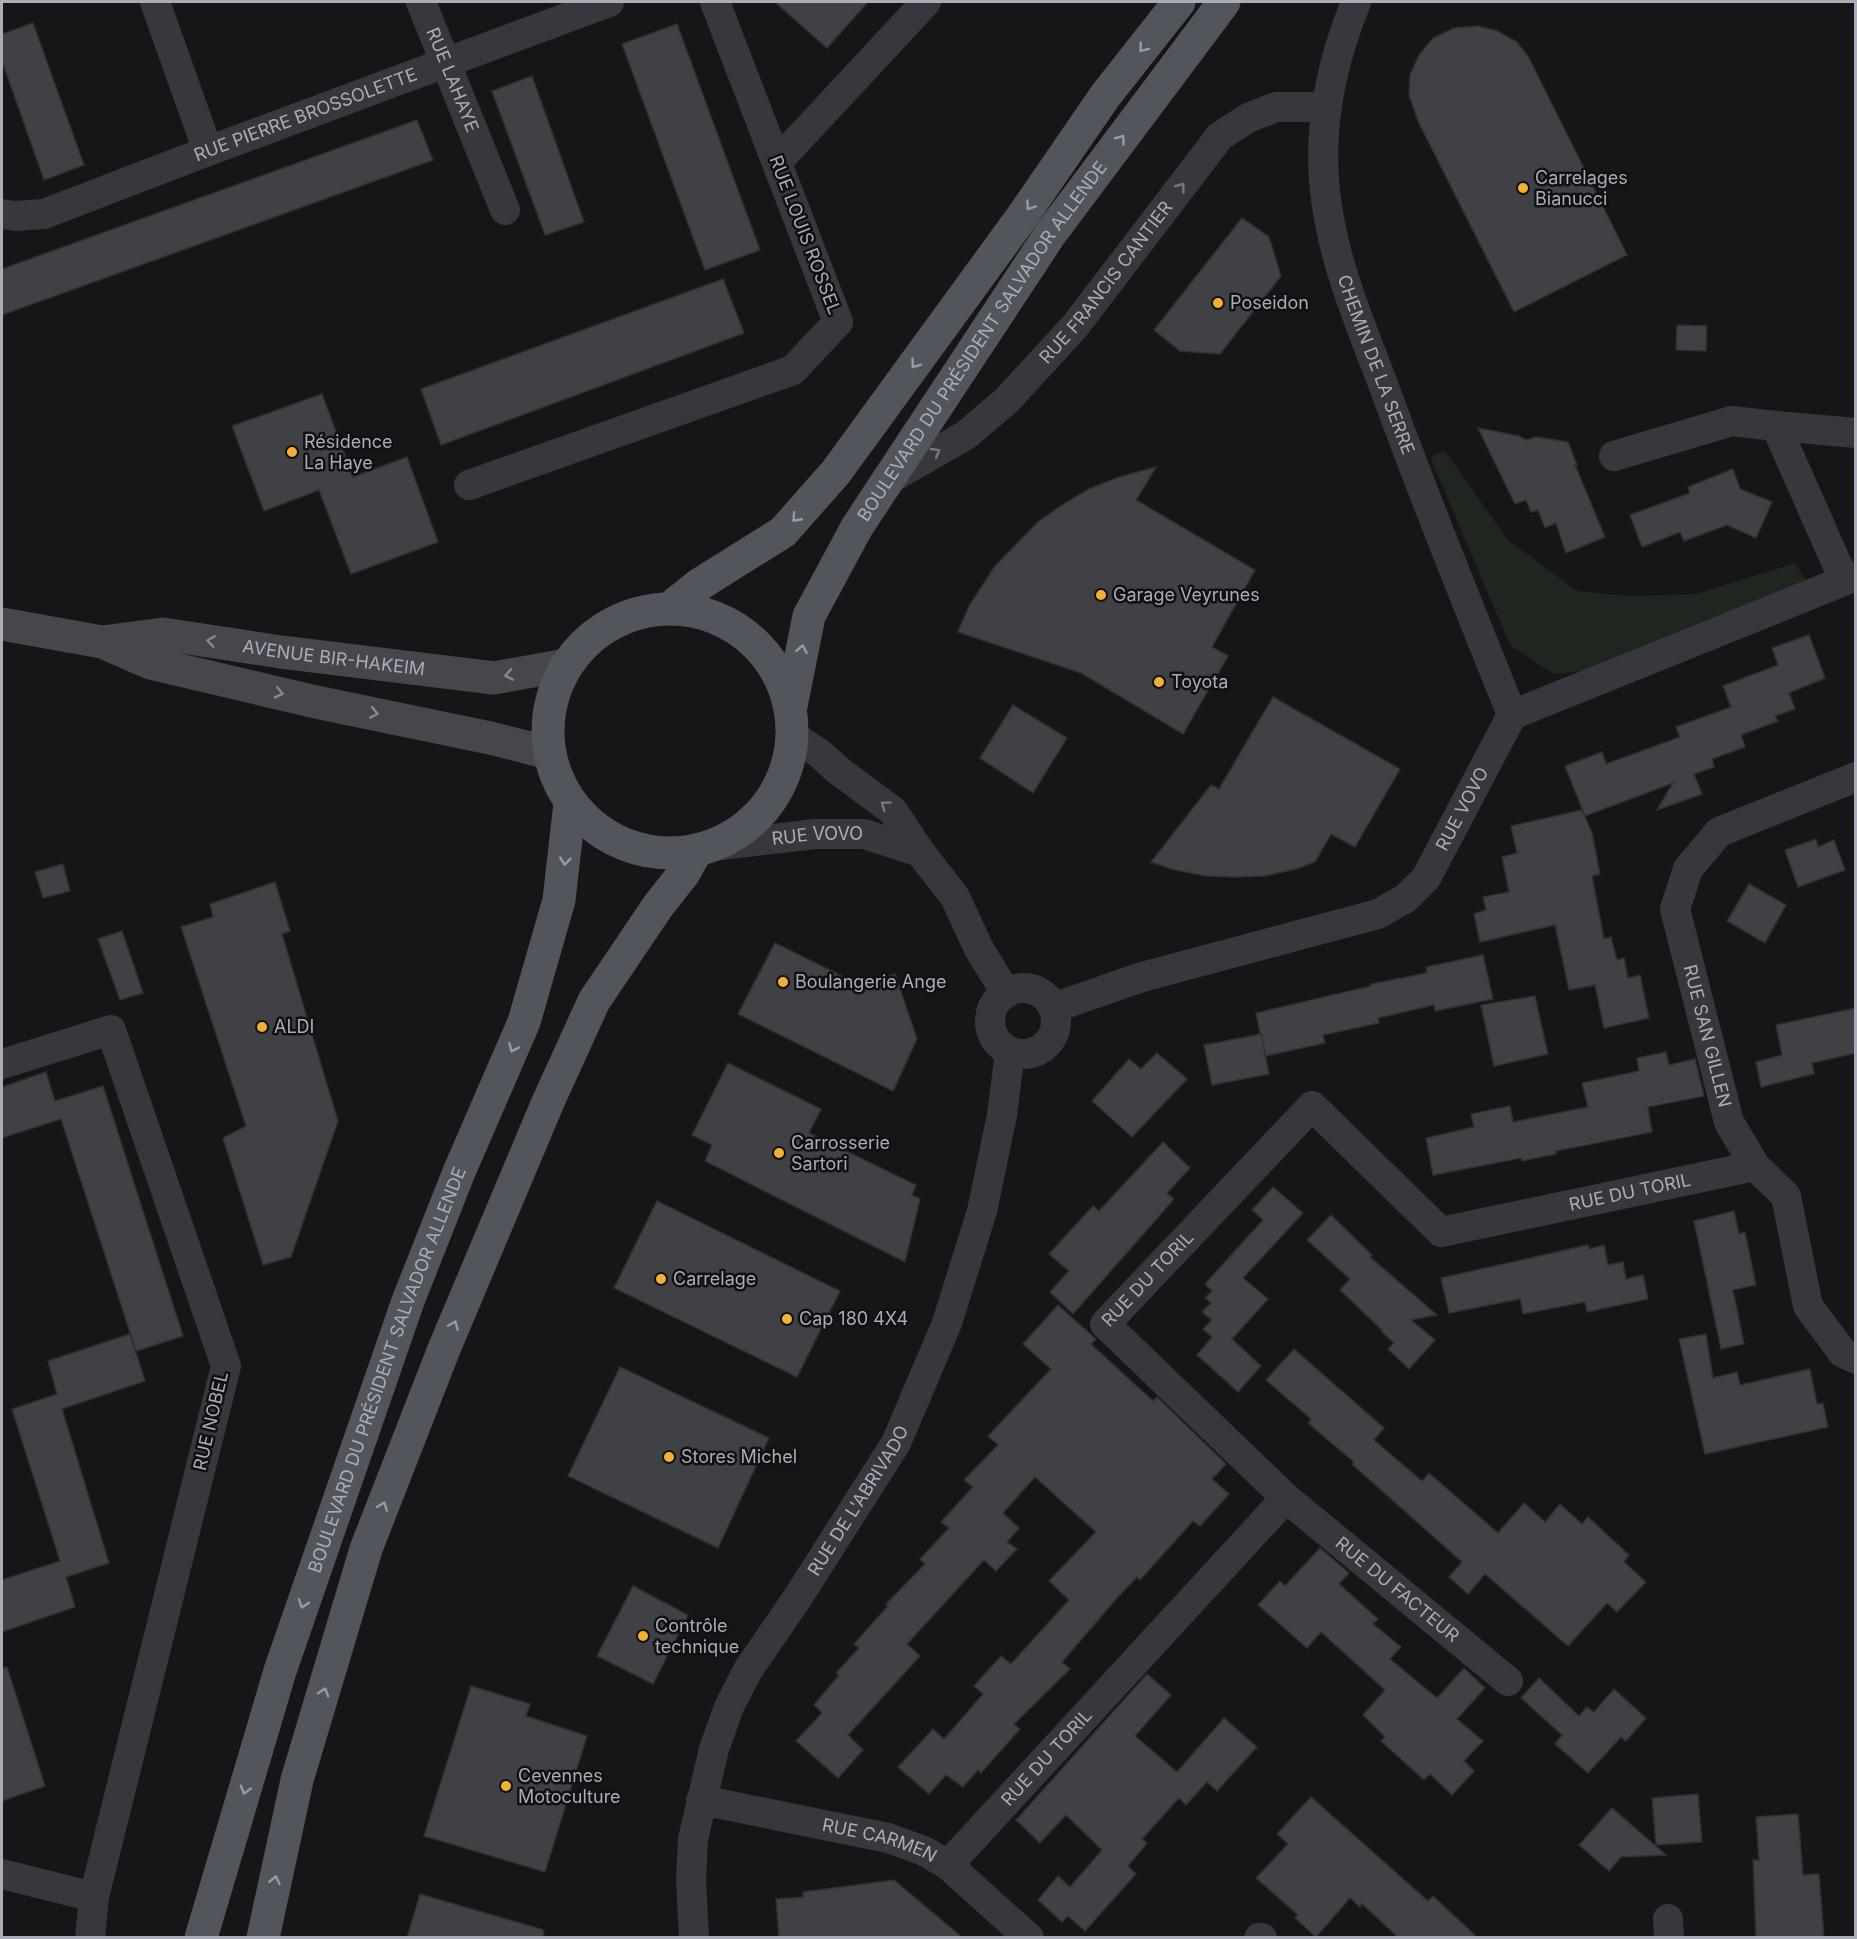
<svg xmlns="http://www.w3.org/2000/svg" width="1857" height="1939" font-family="Inter,sans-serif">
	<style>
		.green { fill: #1e261f }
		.building { fill: #404145; stroke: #303034; stroke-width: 1.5 }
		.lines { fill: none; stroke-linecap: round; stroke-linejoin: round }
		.street { stroke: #37383d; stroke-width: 30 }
		.secondary { stroke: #45474d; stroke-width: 33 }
		.primary { stroke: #53555c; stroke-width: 33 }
		.oneway { stroke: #979ba6 }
		.oneway2 { stroke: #757881 }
		.oneway3 { stroke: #858993 }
		.poi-dot { fill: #f2b134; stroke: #111113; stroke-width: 2 }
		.labels { text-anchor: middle; stroke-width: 5; stroke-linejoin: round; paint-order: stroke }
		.street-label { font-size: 18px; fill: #a8adb8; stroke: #111113 }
		.poi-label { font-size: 18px; fill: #a8adb8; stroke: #111113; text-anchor: start }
	</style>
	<rect width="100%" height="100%" fill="#161618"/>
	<polygon class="green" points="1445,451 1508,540 1577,591 1629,596 1696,594 1795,563 1806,581 1596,670 1553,674 1510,645 1430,457"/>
	<g class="building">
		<polygon points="775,2 868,2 827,48"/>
		<polygon points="33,23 84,165 44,180 2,61 2,34"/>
		<polygon points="677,24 760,250 705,270 622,44"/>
		<polygon points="1478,26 1497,31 1517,42 1529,58 1627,255 1514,312 1418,121 1409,95 1410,75 1419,55 1433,38 1454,28"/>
		<polygon points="532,76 584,222 545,235 492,91"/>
		<polygon points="417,120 433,160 2,315 2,269"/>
		<polygon points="1242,218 1269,237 1281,276 1220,354 1180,351 1154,330"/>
		<polygon points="723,279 744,333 441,445 421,389"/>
		<polygon points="1677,325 1707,326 1706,351 1676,350"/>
		<polygon points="322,394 353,477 407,457 438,542 351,574 319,490 264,511 232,426"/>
		<polygon points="1478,428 1519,436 1526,440 1536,437 1568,442 1577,465 1575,465 1605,537 1566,553 1556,523 1545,528 1538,510 1531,512 1526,500 1515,504"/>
		<polygon points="1156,467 1136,500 1255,570 1212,647 1228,656 1183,734 1081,673 958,632 969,606 995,566 1038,522 1062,505 1089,489 1119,477"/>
		<polygon points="1733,469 1740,489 1772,502 1756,538 1727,525 1684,541 1680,532 1642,547 1630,515 1690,493 1688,487"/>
		<polygon points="1809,635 1825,678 1789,693 1795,709 1775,716 1778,721 1741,735 1745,747 1712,759 1714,767 1694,774 1702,794 1657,810 1673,783 1585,816 1565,766 1602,752 1606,764 1680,737 1676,727 1731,707 1723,686 1778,665 1772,648"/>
		<polygon points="1273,697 1400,769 1355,847 1331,834 1315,862 1296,869 1264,876 1234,877 1206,876 1175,870 1151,862 1211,785 1219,789"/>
		<polygon points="1013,705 1067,738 1033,793 980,758"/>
		<polygon points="1582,810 1592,833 1600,874 1592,876 1604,939 1611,937 1617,960 1624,958 1628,978 1640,975 1649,1018 1604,1028 1595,985 1569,990 1555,925 1480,942 1474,914 1486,910 1483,897 1509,892 1502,857 1517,853 1511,826"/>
		<polygon points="1816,839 1818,847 1834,840 1845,870 1798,887 1785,850"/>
		<polygon points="63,864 70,891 43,898 35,872"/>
		<polygon points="275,882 290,931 282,934 338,1121 291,1257 263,1265 223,1138 246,1126 181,927 213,917 210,904"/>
		<polygon points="1749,884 1786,905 1765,943 1727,921"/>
		<polygon points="122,931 143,993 120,1000 98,939"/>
		<polygon points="775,943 860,985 895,974 917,1039 893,1091 738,1014"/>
		<polygon points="1483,955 1493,999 1435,1011 1434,1005 1378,1018 1379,1023 1323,1035 1325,1043 1265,1056 1256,1013 1371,986 1371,984 1427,973 1426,967"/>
		<polygon points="1535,996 1548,1054 1494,1066 1481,1005"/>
		<polygon points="1856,1008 1856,1053 1812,1063 1814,1074 1761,1087 1756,1062 1782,1055 1776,1025"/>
		<polygon points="1261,1034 1269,1074 1212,1085 1204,1045"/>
		<polygon points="1666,1052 1669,1065 1695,1059 1704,1096 1648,1107 1652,1132 1556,1151 1556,1154 1522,1161 1521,1158 1433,1175 1426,1138 1474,1127 1471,1114 1510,1106 1513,1122 1588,1107 1582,1083 1639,1071 1637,1058"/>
		<polygon points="1157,1053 1187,1079 1132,1137 1092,1101 1129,1059 1141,1069"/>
		<polygon points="728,1063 821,1109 809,1133 916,1185 912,1195 920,1199 905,1262 705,1161 712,1145 692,1135"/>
		<polygon points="46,1072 55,1101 103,1086 183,1336 136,1351 61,1119 2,1138 2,1087"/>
		<polygon points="1163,1142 1190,1168 1167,1193 1174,1199 1073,1314 1050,1292 1069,1271 1049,1254 1093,1206 1099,1211"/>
		<polygon points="1273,1187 1303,1213 1243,1278 1268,1299 1232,1339 1261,1366 1238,1392 1197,1355 1212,1337 1203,1329 1212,1320 1202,1312 1211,1303 1205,1298 1212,1291 1205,1284 1263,1220 1252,1210"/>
		<polygon points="657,1201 840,1291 797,1377 614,1288"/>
		<polygon points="1734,1211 1739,1234 1745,1232 1756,1285 1733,1290 1744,1344 1721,1349 1694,1221"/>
		<polygon points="1331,1215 1372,1255 1370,1257 1437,1315 1411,1320 1435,1340 1409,1369 1388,1349 1394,1343 1381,1331 1382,1330 1340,1290 1350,1279 1307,1240"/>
		<polygon points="1588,1245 1589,1249 1604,1245 1608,1265 1623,1262 1626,1279 1643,1275 1648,1299 1587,1312 1585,1302 1523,1314 1520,1299 1449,1313 1441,1278"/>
		<polygon points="1058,1305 1096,1339 1091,1344 1153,1401 1157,1397 1226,1464 1212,1479 1229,1494 1200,1526 1193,1521 1140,1580 1137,1577 1117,1598 1062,1662 1070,1669 1014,1724 1020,1729 981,1773 978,1770 963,1787 946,1775 929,1794 898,1767 933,1729 944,1739 983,1694 974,1686 1001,1656 1011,1664 1069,1600 1049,1581 1096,1532 1035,1477 1003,1513 1019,1528 1007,1542 1017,1549 996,1571 984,1560 907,1644 920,1656 848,1735 863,1750 838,1778 796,1741 822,1713 814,1705 839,1675 836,1673 859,1648 854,1644 888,1606 886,1604 925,1564 920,1559 949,1528 941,1522 973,1487 964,1480 998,1445 988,1436 1051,1369 1023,1344"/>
		<polygon points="130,1334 145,1381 62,1409 109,1563 66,1577 75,1607 2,1632 2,1580 60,1561 12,1409 57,1394 48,1361"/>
		<polygon points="1706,1334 1713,1378 1737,1372 1740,1385 1810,1369 1817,1404 1823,1403 1828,1427 1705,1454 1679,1339"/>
		<polygon points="1294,1349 1384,1428 1374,1440 1422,1481 1429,1473 1498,1533 1524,1503 1545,1522 1560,1504 1582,1524 1588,1517 1629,1555 1624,1562 1646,1582 1617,1612 1607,1603 1568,1646 1485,1574 1468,1594 1449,1577 1462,1562 1352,1464 1354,1462 1308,1423 1311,1419 1266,1380"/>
		<polygon points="620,1367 769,1438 718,1548 568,1476"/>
		<polygon points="1320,1548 1349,1573 1339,1584 1378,1619 1373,1624 1401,1647 1390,1659 1437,1698 1464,1668 1485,1688 1457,1719 1483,1741 1464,1761 1474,1771 1452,1795 1430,1774 1424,1780 1381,1741 1385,1737 1363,1715 1385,1690 1321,1632 1307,1648 1258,1605 1280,1581 1285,1586"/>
		<polygon points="633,1586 688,1615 653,1684 597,1656"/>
		<polygon points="7,1667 45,1786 2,1801 2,1668"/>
		<polygon points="1147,1674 1171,1695 1135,1736 1177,1772 1224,1718 1257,1747 1217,1791 1207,1782 1186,1805 1179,1798 1142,1839 1147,1843 1128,1866 1136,1874 1085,1931 1068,1916 1062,1922 1038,1900 1058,1876 1070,1887 1102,1850 1066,1815 1040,1843 1016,1820"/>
		<polygon points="1539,1678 1579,1716 1587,1707 1594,1712 1614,1689 1646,1718 1626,1741 1621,1737 1588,1773 1555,1744 1562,1735 1521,1698"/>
		<polygon points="471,1686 530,1704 526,1716 587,1736 545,1872 424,1836"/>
		<polygon points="1698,1794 1702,1842 1656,1845 1652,1798"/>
		<polygon points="1311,1797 1428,1901 1433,1896 1478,1938 1399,1938 1362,1904 1360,1907 1350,1898 1316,1937 1295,1918 1298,1915 1256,1878 1288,1844 1277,1834"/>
		<polygon points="1612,1808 1666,1855 1621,1857 1609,1871 1579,1845"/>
		<polygon points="1798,1814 1803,1875 1819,1874 1824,1938 1756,1938 1753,1860 1759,1860 1756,1817"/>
		<polygon points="894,1880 963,1938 779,1938 776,1899 803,1897 803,1892"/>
		<polygon points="420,1894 544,1930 543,1938 407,1938"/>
	</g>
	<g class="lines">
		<g class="street">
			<polyline points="155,2 208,151"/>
			<path id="s1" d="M421,2L505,210"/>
			<path id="s2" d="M1356,2C1330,66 1316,137 1327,206C1336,268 1361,326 1383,384C1423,495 1468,605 1512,715"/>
			<polyline points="777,162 926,2"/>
			<path id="s3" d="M2,214L15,216L44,214L208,151L609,2"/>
			<polyline points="1776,426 1856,433"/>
			<polyline points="1614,456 1732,421 1776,426 1844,580"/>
			<path id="s4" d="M886,481L966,435L1007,400L1075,326L1220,136L1248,118L1276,107H1326"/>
			<polyline points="469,485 793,370 838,322 715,2"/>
			<polyline points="793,736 819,753 839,771 893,811 920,852 955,897 979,949 1006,993"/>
			<path id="s5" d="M1856,777L1719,832L1688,869L1675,909L1729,1122L1755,1166L1786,1196L1808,1306L1843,1353L1856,1359"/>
			<path id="s6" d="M713,846L815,834H864L920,852"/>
			<circle cx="1023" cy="1021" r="33"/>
			<path id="s7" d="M1053,1008L1142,977L1378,914L1406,898L1426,878L1512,715L1856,576"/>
			<polyline points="2,1064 111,1030 226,1366 94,1897 90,1938"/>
			<path id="s8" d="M1286,1498L1508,1681"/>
			<path id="s9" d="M701,1800L888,1838L924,1851L948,1865L1029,1938"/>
			<path id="s10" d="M948,1865L1286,1498L1105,1324L1312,1106L1441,1232L1755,1166"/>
			<polyline points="2,1874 94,1897"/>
			<polyline points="1668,1919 1669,1938"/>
			<path id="s11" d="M694,1938L691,1879L693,1839L714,1749L729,1707L748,1670L798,1597L896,1443L947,1323L982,1211L1002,1115L1010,1052"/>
			<polyline points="1259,1938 1262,1938"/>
		</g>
		<g class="secondary">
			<polyline points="2,624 102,642 150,663 316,702 490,738 549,753"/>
			<path id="s12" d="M102,642L163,634L281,652L494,678L566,665"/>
		</g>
		<g class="primary">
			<polyline points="670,608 700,584 783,532 836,472 1024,214 1105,96 1179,2"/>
			<circle cx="670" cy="731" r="122"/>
			<path id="s13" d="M791,706L809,616L857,527L1051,233L1224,2"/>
			<path id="s14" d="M201,1938L280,1671L408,1301L459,1172L524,1022L559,900L570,803"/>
			<polyline points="263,1938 297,1780 366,1549 444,1349 548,1102 594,1001 658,906 684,873 696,851"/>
		</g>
	</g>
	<defs><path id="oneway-chevron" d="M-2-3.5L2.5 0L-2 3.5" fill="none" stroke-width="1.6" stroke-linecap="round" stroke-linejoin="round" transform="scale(1.5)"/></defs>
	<g class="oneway">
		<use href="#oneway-chevron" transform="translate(1143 48) rotate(128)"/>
		<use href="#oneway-chevron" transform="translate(1121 139) rotate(-53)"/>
		<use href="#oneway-chevron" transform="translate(1030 206) rotate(124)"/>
		<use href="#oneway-chevron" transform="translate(915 364) rotate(126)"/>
		<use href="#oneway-chevron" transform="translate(796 518) rotate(132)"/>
		<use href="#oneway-chevron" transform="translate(802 649) rotate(-79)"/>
		<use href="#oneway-chevron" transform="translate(565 861) rotate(96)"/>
		<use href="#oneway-chevron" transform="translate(513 1048) rotate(114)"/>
		<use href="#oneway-chevron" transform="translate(454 1325) rotate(-67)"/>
		<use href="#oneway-chevron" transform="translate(383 1506) rotate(-69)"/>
		<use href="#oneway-chevron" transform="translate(303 1604) rotate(109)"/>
		<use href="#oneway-chevron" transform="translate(324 1692) rotate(-73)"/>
		<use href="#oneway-chevron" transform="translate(245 1790) rotate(106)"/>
		<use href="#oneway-chevron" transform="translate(275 1880) rotate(-78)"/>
	</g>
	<g class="oneway2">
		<use href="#oneway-chevron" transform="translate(1181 187) rotate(-53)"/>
		<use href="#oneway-chevron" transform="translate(936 452) rotate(-30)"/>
		<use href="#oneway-chevron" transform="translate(885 805) rotate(-143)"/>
	</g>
	<g class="oneway3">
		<use href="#oneway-chevron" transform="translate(211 641) rotate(-172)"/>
		<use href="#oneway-chevron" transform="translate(509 675) rotate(169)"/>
		<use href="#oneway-chevron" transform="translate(279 693) rotate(13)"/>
		<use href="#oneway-chevron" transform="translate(374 713) rotate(11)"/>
	</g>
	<g class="poi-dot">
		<circle cx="1523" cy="188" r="6"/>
		<circle cx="1218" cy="303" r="6"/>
		<circle cx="292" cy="452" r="6"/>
		<circle cx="1101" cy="595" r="6"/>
		<circle cx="1159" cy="682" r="6"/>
		<circle cx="783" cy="982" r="6"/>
		<circle cx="262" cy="1027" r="6"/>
		<circle cx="779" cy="1153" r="6"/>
		<circle cx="661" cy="1279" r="6"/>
		<circle cx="787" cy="1319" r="6"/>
		<circle cx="669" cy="1457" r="6"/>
		<circle cx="643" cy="1636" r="6"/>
		<circle cx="506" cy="1786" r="6"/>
	</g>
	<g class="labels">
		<g class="street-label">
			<text dy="6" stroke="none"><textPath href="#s1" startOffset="84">RUE LAHAYE</textPath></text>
			<text dy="6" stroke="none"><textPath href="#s3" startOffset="322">RUE PIERRE BROSSOLETTE</textPath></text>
			<text transform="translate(805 235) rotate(69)" y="6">RUE LOUIS ROSSEL</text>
			<text dy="6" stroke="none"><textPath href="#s4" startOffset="300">RUE FRANCIS CANTIER</textPath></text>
			<text dy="6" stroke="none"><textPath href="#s13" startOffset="417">BOULEVARD DU PRÉSIDENT SALVADOR ALLENDE</textPath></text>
			<text dy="6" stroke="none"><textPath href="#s2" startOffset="375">CHEMIN DE LA SERRE</textPath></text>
			<text dy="6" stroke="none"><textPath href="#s12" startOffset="234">AVENUE BIR-HAKEIM</textPath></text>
			<text dy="6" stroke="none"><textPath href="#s7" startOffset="477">RUE VOVO</textPath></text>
			<text dy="6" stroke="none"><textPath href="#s6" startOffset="105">RUE VOVO</textPath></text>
			<text dy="6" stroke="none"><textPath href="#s5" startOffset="369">RUE SAN GILLEN</textPath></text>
			<text dy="6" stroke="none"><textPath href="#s10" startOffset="1424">RUE DU TORIL</textPath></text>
			<text dy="6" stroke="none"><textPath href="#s10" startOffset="812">RUE DU TORIL</textPath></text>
			<text dy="6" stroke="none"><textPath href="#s14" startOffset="598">BOULEVARD DU PRÉSIDENT SALVADOR ALLENDE</textPath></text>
			<text transform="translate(211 1421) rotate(-77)" y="6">RUE NOBEL</text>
			<text dy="6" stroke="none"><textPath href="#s11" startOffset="480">RUE DE L'ABRIVADO</textPath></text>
			<text dy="6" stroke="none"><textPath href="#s8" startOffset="144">RUE DU FACTEUR</textPath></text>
			<text dy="6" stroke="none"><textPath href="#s10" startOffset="146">RUE DU TORIL</textPath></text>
			<text dy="6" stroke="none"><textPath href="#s9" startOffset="183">RUE CARMEN</textPath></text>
		</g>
		<g class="poi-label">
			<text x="1535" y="184">Carrelages<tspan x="1535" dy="21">Bianucci</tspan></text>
			<text x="1230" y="309">Poseidon</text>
			<text x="304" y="448">Résidence<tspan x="304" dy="21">La Haye</tspan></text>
			<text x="1113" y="601">Garage Veyrunes</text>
			<text x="1171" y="688">Toyota</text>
			<text x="795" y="988">Boulangerie Ange</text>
			<text x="274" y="1033">ALDI</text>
			<text x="791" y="1149">Carrosserie<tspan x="791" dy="21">Sartori</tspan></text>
			<text x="673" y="1285">Carrelage</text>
			<text x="799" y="1325">Cap 180 4X4</text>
			<text x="681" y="1463">Stores Michel</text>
			<text x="655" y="1632">Contrôle<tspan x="655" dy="21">technique</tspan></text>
			<text x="518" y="1782">Cevennes<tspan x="518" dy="21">Motoculture</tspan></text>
		</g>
	</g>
	<rect width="1857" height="1939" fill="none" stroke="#a8adb8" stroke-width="6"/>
</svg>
